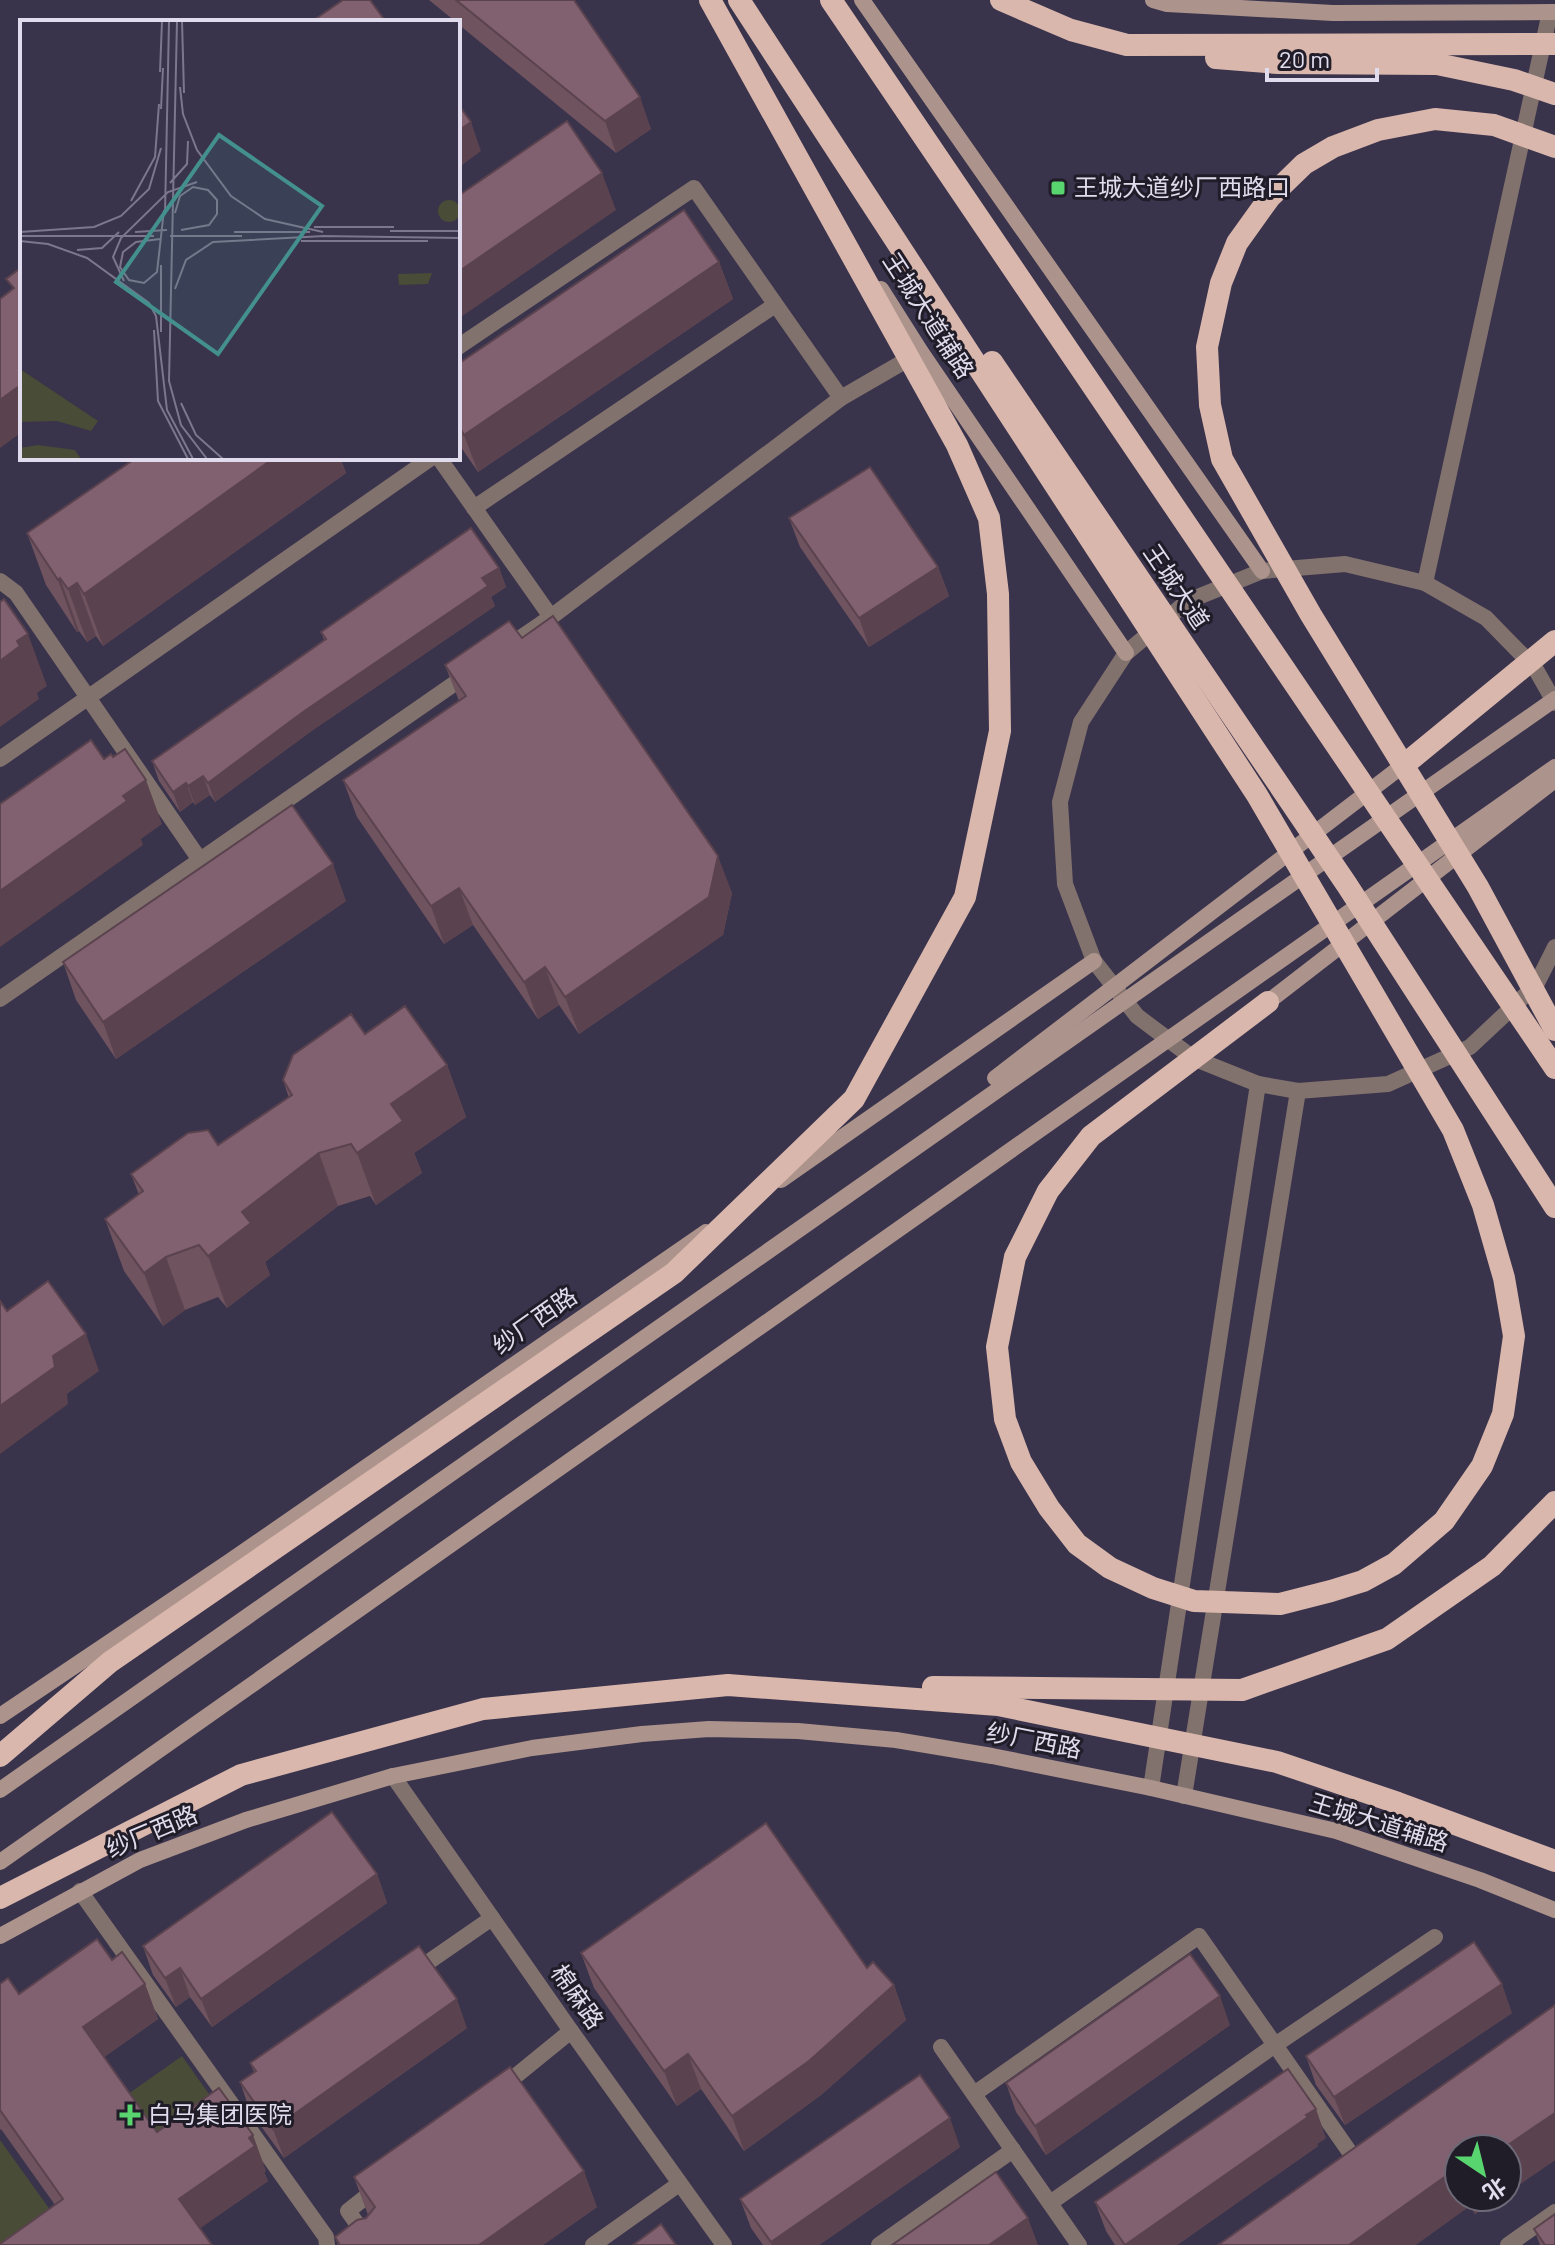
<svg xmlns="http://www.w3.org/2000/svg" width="1555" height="2245" font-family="Barlow,'Noto Sans SC',sans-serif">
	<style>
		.green { fill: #494c36 }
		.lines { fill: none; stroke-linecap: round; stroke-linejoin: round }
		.service { stroke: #82726d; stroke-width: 16 }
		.minor { stroke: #82726d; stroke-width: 16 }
		.tertiary { stroke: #82726d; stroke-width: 16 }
		.secondary { stroke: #ac938b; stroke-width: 16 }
		.trunk { stroke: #dab7ac; stroke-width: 22 }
		.wall { fill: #6f535f }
		.shaded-wall { fill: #5a434e }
		.building { fill: #81606f; stroke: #5a434e; stroke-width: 2 }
		.poi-dot { fill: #59d56f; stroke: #201d28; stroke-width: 3 }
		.labels { text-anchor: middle; stroke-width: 6; stroke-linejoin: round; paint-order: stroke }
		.poi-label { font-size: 24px; fill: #e0dced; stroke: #201d28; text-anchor: start }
		.street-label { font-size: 24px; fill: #e0dced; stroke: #201d28 }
		.inset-road { fill: none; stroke: #7c778c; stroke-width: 2 }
		.view { fill: #43908e; fill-opacity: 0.15; stroke: #43908e; stroke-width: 4 }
		.inset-edge { fill: none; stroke: #e0dced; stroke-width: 4 }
	</style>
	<rect width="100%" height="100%" fill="#39334c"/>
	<g class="green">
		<polygon points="182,2056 221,2111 151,2141 121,2099"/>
		<polygon points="0,2140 66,2232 0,2245"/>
	</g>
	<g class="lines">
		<g class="service">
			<polyline points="458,347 694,188 841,398"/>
			<polyline points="439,458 551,617"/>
			<polyline points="474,508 775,305"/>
			<polyline points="0,581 16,593 200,860"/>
			<polyline points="503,650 551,617 841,398 917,354"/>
			<polyline points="0,759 431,458"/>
			<polyline points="0,999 471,672"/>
			<polyline points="80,1891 326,2237 327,2245"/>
			<polyline points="414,1972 492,1918"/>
			<polyline points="941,2047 1079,2245"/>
			<polyline points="501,2088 571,2031"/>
			<polyline points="974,2094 1199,1936 1351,2154"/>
			<polyline points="1050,2203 1275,2045 1435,1937"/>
			<polyline points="372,2245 348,2211 377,2188"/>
			<polyline points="593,2245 679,2184"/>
			<polyline points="879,2245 1013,2150"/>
			<polyline points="1508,2245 1555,2212"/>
		</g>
		<polyline class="minor" points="393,1776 571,2031 724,2245"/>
		<g class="tertiary">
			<polyline points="1425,583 1550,12"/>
			<polyline points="1555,703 1535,668 1486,618 1425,583 1345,564 1262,571 1188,601 1126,653 1081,722 1060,802 1065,884 1094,961 1137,1016 1193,1058 1258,1084 1298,1091 1388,1084 1470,1047 1536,985 1555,947"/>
			<polyline points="1151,1788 1258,1084"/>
			<polyline points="1184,1796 1298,1091"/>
		</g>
		<g class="secondary">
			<polyline points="862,0 1262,571"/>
			<polyline points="1153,0 1167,4 1333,13 1555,12"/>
			<polyline points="881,289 921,352 1126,653"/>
			<polyline points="1268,1002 1555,780"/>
			<polyline points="995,1078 1410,760"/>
			<polyline points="781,1180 1094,961"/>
			<polyline points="0,1716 229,1562 706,1232"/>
			<polyline points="0,1790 1555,699"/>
			<polyline points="0,1862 1555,767"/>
			<polyline points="0,1936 140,1860 246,1820 393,1776 532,1748 642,1734 709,1729 798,1731 896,1740 992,1756 1151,1788 1336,1831 1480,1880 1555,1910"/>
		</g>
		<g class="trunk">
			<polyline points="739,0 1257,795 1453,1130 1483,1205 1504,1278 1514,1336 1503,1414 1482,1466 1444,1521 1394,1564 1363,1581 1331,1591 1280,1604 1194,1601 1153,1588 1110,1568 1077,1544 1049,1508 1021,1462 1005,1419 997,1347 1015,1257 1048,1191 1091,1136 1268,1002"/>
			<polyline points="831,0 1555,1068"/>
			<polyline points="1001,0 1071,30 1127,45 1555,44"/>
			<polyline points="1216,58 1278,63 1437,64 1514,80 1555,94"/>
			<polyline points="1555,147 1494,125 1435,119 1378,130 1333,147 1304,164 1270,197 1237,243 1221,283 1207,347 1210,405 1222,459 1311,615 1478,887 1555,1030"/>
			<polyline points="992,362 1347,885 1555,1207"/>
			<polyline points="1410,760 1555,641"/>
			<polyline points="933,1687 1242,1690 1387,1639 1492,1566 1555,1502"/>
			<polyline points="0,1756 110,1662 674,1273 854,1099 965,897 1000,731 998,594 989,518 957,445 710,0"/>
			<polyline points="0,1898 241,1775 483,1709 728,1685 998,1705 1277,1762 1398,1803 1555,1861"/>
		</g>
	</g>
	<g class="wall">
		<polygon points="429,0 574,0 651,129 616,153 458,24 458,22 456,22"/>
		<polygon points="719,262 733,299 478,472 458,443 458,364"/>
		<polygon points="341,460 346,473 103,646 96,636 87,642 79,631 77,632 46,585 27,533"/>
		<polygon points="789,518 938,567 949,596 869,647 800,547"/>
		<polygon points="499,568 506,587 491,597 495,606 310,732 215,802 210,795 195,805 193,802 180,812 159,781 152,761 324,640 321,632"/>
		<polygon points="522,638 732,893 723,935 579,1034 559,1005 538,1019 473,925 444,944 357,817 343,780 459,701 445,665"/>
		<polygon points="346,901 116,1059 76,1000 63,962"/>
		<polygon points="365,1034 447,1065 466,1117 414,1153 422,1173 376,1205 370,1196 338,1206 265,1262 270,1275 227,1308 218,1297 185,1310 163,1326 124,1271 105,1219 139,1195 131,1174 218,1145 289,1098 283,1080"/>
		<polygon points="377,1874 387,1903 212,2027 190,1997 176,2007 153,1975 143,1946"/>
		<polygon points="581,1953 867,1968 894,1985 906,2020 821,2095 744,2151 701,2089 677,2106 594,1988"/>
		<polygon points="112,1960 145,1984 158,2019 104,2057 157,2132 266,2171 264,2172 268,2181 200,2228 55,2205 1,2129 0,2130 0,1984 19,1994"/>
		<polygon points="1555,2005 1555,2160 1507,2193 1459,2149 1459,2197 1500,2197 1475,2214 1470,2206 1218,2245"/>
		<polygon points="1512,2013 1345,2125 1316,2085 1306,2056"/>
		<polygon points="1230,2025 1046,2155 1016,2112 1006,2083"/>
		<polygon points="467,2028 284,2158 250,2111 240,2082 254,2072 250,2063"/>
		<polygon points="1326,2138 1317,2144 1318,2146 1177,2245 1115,2245 1106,2231 1095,2202"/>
		<polygon points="960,2147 819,2245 763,2245 751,2228 740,2199"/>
		<polygon points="354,2177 597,2207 543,2245 338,2245 335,2237 366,2218 368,2215"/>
		<polygon points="1534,2229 1555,2245 1540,2245"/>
	</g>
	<g class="shaded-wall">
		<polygon points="640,97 651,129 616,153 605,121"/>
		<polygon points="471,122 481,151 458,168 458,131"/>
		<polygon points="602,173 616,210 458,319 458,272"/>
		<polygon points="719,262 733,299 478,472 464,435"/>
		<polygon points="22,384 22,432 0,448 0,400"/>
		<polygon points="274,458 343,458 341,460 346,473 103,646 84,594"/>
		<polygon points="938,567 949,596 869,647 859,618"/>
		<polygon points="499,568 506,587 491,597 495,606 310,732 215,802 208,783 482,578"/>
		<polygon points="60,578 79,631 77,632 58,580"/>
		<polygon points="77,583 96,636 87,642 68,589"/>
		<polygon points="28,634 47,686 37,693 39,699 0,727 0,661 17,641"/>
		<polygon points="203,776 210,795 195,805 188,786"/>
		<polygon points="146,780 162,824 141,839 143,845 0,947 0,892 123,796"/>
		<polygon points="186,783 193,802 180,812 173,792"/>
		<polygon points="718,856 732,893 723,935 579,1034 565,997"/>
		<polygon points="333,864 346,901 116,1059 103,1022"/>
		<polygon points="459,888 473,925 444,944 431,906"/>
		<polygon points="545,967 559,1005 538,1019 524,982"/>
		<polygon points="447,1065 466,1117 414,1153 422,1173 376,1205 357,1153 391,1104"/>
		<polygon points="319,1153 338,1206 265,1262 270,1275 227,1308 208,1256 242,1212"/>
		<polygon points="166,1257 185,1310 163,1326 144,1273"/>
		<polygon points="86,1334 99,1371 67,1394 68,1404 0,1454 0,1406 53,1356"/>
		<polygon points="377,1874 387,1903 212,2027 201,1999"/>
		<polygon points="180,1968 190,1997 176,2007 165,1978"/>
		<polygon points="145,1984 158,2019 96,2063 83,2027"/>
		<polygon points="1502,1984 1512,2013 1345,2125 1334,2097"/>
		<polygon points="894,1985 906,2020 821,2095 744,2151 732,2116"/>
		<polygon points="1220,1996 1230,2025 1046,2155 1035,2126"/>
		<polygon points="457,1999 467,2028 284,2158 273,2129"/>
		<polygon points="688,2054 701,2089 677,2106 664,2071"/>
		<polygon points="1316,2109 1326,2138 1317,2144 1318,2146 1177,2245 1125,2245"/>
		<polygon points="1555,2113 1555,2160 1507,2193 1507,2149 1502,2149"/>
		<polygon points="950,2118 960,2147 819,2245 772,2245 771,2242"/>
		<polygon points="253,2135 266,2171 264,2172 268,2181 192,2234 179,2199"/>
		<polygon points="1456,2169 1459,2177 1459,2197 1466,2197 1470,2206 1416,2245 1349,2245"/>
		<polygon points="584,2171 597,2207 543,2245 479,2245"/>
		<polygon points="1469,2197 1500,2197 1475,2214"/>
		<polygon points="1028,2218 1038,2245 989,2245"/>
	</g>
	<g class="building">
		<polygon points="343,0 370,0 386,22 311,22"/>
		<polygon points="456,0 574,0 640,97 605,121"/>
		<polygon points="458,104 471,122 458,131"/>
		<polygon points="567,121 602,173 458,272 458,196"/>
		<polygon points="684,210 719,262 464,435 458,425 458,364"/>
		<polygon points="22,267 22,384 0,400 0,299 14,288 6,279"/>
		<polygon points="136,458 274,458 84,594 77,583 68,589 60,578 58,580 27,533"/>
		<polygon points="870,467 938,567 859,618 789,518"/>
		<polygon points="471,528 499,568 482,578 488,586 303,712 208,783 203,776 188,786 186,783 173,792 152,761 326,639 321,632"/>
		<polygon points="4,599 28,634 17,641 20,646 0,661 0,602"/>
		<polygon points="553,616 718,856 709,897 565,997 545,967 524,982 459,888 431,906 343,780 466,696 445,665 509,621 522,638"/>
		<polygon points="91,740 104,759 111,754 113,757 125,749 146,780 123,796 127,801 0,891 0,804"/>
		<polygon points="292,805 333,864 103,1022 63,962"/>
		<polygon points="405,1006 447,1065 391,1104 403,1121 357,1153 351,1144 319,1153 242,1212 251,1223 208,1256 199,1245 166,1257 144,1273 105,1219 143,1191 131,1174 188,1133 208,1130 218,1145 292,1095 283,1080 293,1055 351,1014 365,1034"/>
		<polygon points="48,1281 86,1334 53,1356 55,1367 0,1406 0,1301 7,1311"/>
		<polygon points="332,1812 377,1874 201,1999 180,1968 165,1978 143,1946"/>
		<polygon points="766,1823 867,1968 873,1962 894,1985 809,2061 732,2116 688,2054 664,2071 581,1953"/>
		<polygon points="97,1939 112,1960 122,1952 145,1984 83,2027 157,2132 219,2088 253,2135 249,2138 255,2146 179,2199 212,2245 0,2245 0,2244 63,2199 0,2110 0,1984 8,1978 19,1994"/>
		<polygon points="1474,1942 1502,1984 1334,2097 1306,2056"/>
		<polygon points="419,1946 457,1999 273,2129 240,2082 256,2071 250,2063"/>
		<polygon points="1190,1954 1220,1996 1035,2126 1006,2083"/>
		<polygon points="1555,2005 1555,2113 1502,2149 1459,2149 1459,2173 1456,2169 1349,2245 1218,2245"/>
		<polygon points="510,2067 584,2171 479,2245 340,2245 335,2237 357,2220 366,2218 375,2207 354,2177"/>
		<polygon points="1288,2069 1316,2109 1306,2115 1308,2117 1125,2245 1095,2202"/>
		<polygon points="920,2075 950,2118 771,2242 740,2199"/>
		<polygon points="996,2172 1028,2218 989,2245 892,2245"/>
		<polygon points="1555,2214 1555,2245 1545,2245 1534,2229"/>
		<polygon points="661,2224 676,2245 633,2245"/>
	</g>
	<g class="poi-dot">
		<rect x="1050" y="180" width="16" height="16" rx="4"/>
		<path d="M126 2103h8v8h8v8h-8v8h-8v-8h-8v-8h8z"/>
	</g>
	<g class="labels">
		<g class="poi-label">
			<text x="1074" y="196">王城大道纱厂西路口</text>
			<text x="148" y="2123">白马集团医院</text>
		</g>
		<g class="street-label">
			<text transform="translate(928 316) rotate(57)" y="8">王城大道辅路</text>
			<text transform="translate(1176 587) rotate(56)" y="8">王城大道</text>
			<text transform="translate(535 1321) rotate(-35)" y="8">纱厂西路</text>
			<text transform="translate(1034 1741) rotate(11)" y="8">纱厂西路</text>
			<text transform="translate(1379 1823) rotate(17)" y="8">王城大道辅路</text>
			<text transform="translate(152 1832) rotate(-23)" y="8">纱厂西路</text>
			<text transform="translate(577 1997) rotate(55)" y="8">棉麻路</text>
		</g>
	</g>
	<g transform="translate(20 20)">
		<rect width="440" height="440" fill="#39334c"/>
		<path d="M418 191a11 11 0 1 1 22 0a11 11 0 1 1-22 0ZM412,253L408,264L379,265L378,254ZM0,349L78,401L71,411L37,401L0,402ZM18,425L55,430L61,439H0V428Z" fill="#494c36"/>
		<path class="inset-road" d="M157,1L149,361L161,405L187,439M162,1L164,73M140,52L142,1M160,67L163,94L177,130L211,176L245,199L303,212M141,89L143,48M150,163L167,144L168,121M111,181L135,137L139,84M155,193L160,176L173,167L188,170L197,180V194L189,205L161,210M145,194L149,1M294,207H374M370,211H440M0,212L74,207L101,196L129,169L141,128M115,212L147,210M214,212H290M0,216H134M150,216H222M302,216L440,218M140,219L116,222L103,232L100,247L109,260L124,263L137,252L144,190M0,221L28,224L67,238L129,283L136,296L147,390L173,439M281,221H408M57,230L82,228L99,212M104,261L93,237L101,218L148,172L177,162M155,269L166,240L193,222L304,216M134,310L138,381L168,439M141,312V245M161,383L176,415L203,439"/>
		<path class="view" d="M199,115L302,186L198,334L96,262Z"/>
		<rect width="440" height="440" class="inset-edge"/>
	</g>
	<g transform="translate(1483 2173) rotate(145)"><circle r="38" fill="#201d28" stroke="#6d6977" stroke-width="2"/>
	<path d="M0-6L14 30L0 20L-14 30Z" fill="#59d56f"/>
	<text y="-12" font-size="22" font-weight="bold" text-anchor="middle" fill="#e0dced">北</text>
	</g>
	<path d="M1267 68v12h110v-12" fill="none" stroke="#e0dced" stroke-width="4"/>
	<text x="1279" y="68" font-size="24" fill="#e0dced" stroke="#201d28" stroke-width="6" paint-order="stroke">20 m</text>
</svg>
